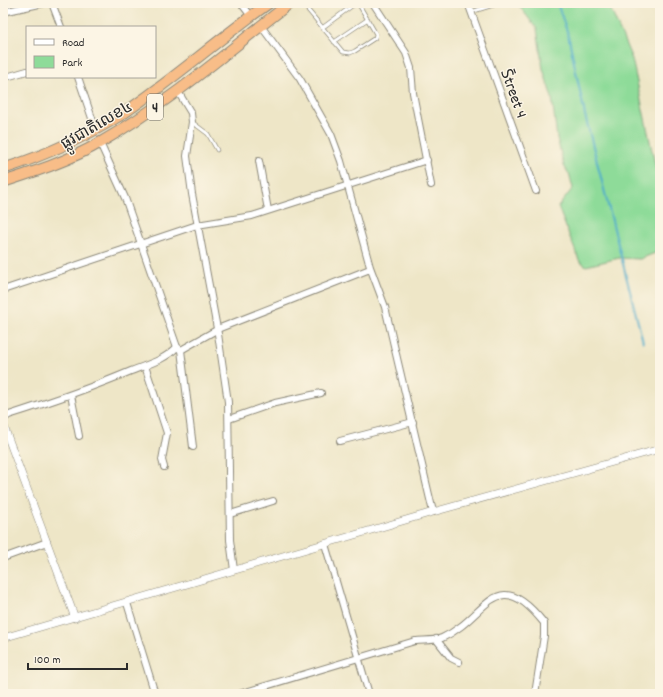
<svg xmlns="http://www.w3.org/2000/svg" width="663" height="697" font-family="Dekko,'Noto Sans Khmer',sans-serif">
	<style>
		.green { fill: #8edb99; stroke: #5c8362 }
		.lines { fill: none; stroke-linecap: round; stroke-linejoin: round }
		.stream { stroke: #4babca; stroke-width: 2 }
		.service-casing { stroke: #8c8879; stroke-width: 4.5 }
		.minor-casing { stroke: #8c8879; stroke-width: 8 }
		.tertiary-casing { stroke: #8c8879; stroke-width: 8 }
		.trunk-casing { stroke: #8c8879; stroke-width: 12 }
		.service { stroke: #fff; stroke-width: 3 }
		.minor { stroke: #fff; stroke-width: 6 }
		.tertiary { stroke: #fff; stroke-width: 7 }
		.trunk { stroke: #f8bd88; stroke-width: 10 }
		.labels { text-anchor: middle; stroke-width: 3; stroke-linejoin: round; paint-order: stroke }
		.shield { fill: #fcf5e5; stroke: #6a6863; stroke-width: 1 }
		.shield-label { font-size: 15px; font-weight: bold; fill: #2b2b2b }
		.street-label { font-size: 16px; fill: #2b2b2b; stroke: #fcf5e5 }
	</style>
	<rect width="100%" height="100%" fill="#fcf5e5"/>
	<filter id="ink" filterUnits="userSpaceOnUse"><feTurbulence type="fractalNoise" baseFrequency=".025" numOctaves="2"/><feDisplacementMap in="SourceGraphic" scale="8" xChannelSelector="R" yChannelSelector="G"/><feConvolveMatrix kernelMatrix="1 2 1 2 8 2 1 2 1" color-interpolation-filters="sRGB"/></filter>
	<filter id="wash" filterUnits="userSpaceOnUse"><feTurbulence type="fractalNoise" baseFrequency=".012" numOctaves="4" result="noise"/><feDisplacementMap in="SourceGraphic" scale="16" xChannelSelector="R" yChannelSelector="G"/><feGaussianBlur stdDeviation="0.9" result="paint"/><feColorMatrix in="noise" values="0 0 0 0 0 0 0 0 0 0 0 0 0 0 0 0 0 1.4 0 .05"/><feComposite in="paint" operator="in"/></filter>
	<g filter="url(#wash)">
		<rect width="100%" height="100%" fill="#eee6c7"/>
		<polygon class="green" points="517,3 608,3 632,59 660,187 660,251 640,259 619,258 586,266 579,260 558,207 573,188 569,174 564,166 557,138 552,98 543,69 537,29"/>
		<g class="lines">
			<polyline class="stream" points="557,3 568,34 585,115 643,342"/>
		</g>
	</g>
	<g filter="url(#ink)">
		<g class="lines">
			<g class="service-casing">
				<g id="service">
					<polyline points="302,3 343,52 350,53 355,51 375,38 376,34 358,3"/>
					<polyline points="471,12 500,3"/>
					<polyline points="322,28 356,3"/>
					<polyline points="334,42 368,19"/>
					<polyline points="192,122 208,134 217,150"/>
				</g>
			</g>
			<g class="minor-casing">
				<g id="minor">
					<polyline points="52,3 61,27"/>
					<polyline points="241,3 251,16"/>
					<polyline points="373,3 406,53 411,68 413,93 431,185"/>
					<polyline points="468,3 536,191"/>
					<polyline points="3,12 44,3"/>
					<polyline points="261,26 300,79 331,134 341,161 370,267 385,307 433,512"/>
					<polyline points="78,77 96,130"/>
					<polyline points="3,78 27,71"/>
					<polyline points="177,90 191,113 192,122 187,156 192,194 218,334 228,402 230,540 234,570"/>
					<polyline points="100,143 125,198 177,347"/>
					<polyline points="259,161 268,210"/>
					<polyline points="3,290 197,225 252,216 427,160"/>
					<polyline points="181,350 193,447"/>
					<polyline points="145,366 167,433 162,460 164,467"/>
					<polyline points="71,395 79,436"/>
					<path d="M3,419L9,415C50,402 91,388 131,371C146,365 165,360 177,347L181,350L220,328L370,269"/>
					<polyline points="229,419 275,403 321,393"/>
					<polyline points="340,441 413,422"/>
					<polyline points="230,514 273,501"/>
					<polyline points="325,544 369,694"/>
					<polyline points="3,558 47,542"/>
					<polyline points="127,603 155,694"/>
					<polyline points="436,639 451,658 459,662"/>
					<path d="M239,694L415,641C423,640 435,641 442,638C487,618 495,561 544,623V636L535,694"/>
				</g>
			</g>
			<g class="tertiary-casing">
				<g id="tertiary">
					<polyline points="3,424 75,618"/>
					<polyline points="3,638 433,512 660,449"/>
				</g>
			</g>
			<g class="trunk-casing">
				<g id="trunk">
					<path d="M3,169C46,155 86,137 124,113C174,79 220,38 269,3"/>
					<path d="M3,182C37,171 71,160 101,142C169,103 229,50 290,3"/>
				</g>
			</g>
			<use href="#service" class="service"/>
			<use href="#minor" class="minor"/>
			<use href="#tertiary" class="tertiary"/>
			<use href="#trunk" class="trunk"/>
		</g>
	</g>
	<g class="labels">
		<rect class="shield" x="147" y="94" width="16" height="26" rx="3"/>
		<g class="shield-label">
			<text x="155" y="112">4</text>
		</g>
		<g class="street-label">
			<text transform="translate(515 93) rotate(70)" y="6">S̄treet 4</text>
			<text transform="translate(96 124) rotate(-30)" y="6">ផ្លូវជាតិលេខ៤</text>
		</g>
	</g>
	<rect width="663" height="697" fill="none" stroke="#fcf5e5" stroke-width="16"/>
	<rect x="26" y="26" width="130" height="52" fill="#fcf5e5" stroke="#a8a49b"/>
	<rect x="34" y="39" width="20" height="6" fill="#ffffff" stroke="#a8a49b"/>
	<text x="62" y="46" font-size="12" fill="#2b2b2b">Road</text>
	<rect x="34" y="56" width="20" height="12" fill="#8edb99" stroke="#a8a49b"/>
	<text x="62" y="66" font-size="12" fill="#2b2b2b">Park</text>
	<path d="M28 663v6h99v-6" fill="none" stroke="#2b2b2b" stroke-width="2"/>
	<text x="34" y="663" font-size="12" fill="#2b2b2b" stroke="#fcf5e5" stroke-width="3" paint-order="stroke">100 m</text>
</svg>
